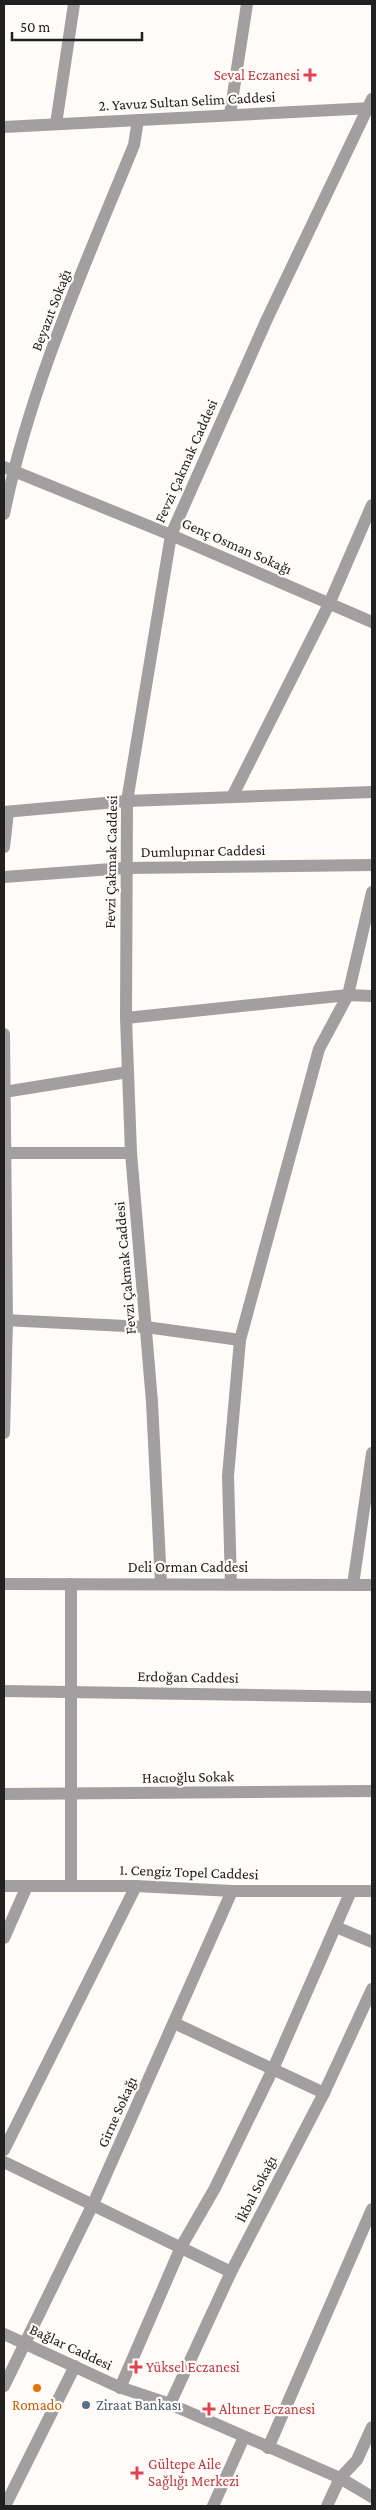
<svg xmlns="http://www.w3.org/2000/svg" width="376" height="2510" font-family="'Crimson Pro',serif">
	<style>
		.lines { fill: none; stroke-linecap: round; stroke-linejoin: round }
		.minor { stroke: #a19f9f; stroke-width: 12 }
		.health-dot { fill: #e0444e; stroke: #fefbf9; stroke-width: 2 }
		.food-dot { fill: #e8710a; stroke: #fefbf9; stroke-width: 2 }
		.service-dot { fill: #5c6f8a; stroke: #fefbf9; stroke-width: 2 }
		.labels { text-anchor: middle; stroke-width: 4.5; stroke-linejoin: round; paint-order: stroke }
		.health-label { font-size: 15px; fill: #be3a42; stroke: #fefbf9; text-anchor: start }
		.street-label { font-size: 15px; fill: #222121; stroke: #fefbf9 }
		.food-label { font-size: 15px; fill: #c56008; stroke: #fefbf9 }
		.service-label { font-size: 15px; fill: #4e5e75; stroke: #fefbf9; text-anchor: start }
	</style>
	<rect width="100%" height="100%" fill="#fefbf9"/>
	<g class="lines">
		<g class="minor">
			<polyline points="230,114 247,4"/>
			<polyline points="56,124 74,4"/>
			<polyline points="4,127 372,108"/>
			<polyline points="4,467 171,535 372,622"/>
			<path d="M4,514C30,386 85,265 134,145L138,120"/>
			<polyline points="232,797 329,604 372,505"/>
			<polyline points="4,812 127,801 372,792"/>
			<polyline points="4,847 8,812"/>
			<polyline points="4,877 125,868 372,865"/>
			<polyline points="126,1018 348,995 372,996"/>
			<polyline points="4,1034 7,1321 4,1433"/>
			<polyline points="4,1092 128,1072"/>
			<polyline points="6,1153 131,1153"/>
			<polyline points="4,1320 146,1327 240,1340"/>
			<polyline points="161,1583 152,1402 131,1153 126,1018 127,801 171,535 267,319 372,99"/>
			<polyline points="4,1584 372,1585"/>
			<polyline points="231,1584 228,1476 240,1340 319,1049 348,995 372,892"/>
			<polyline points="353,1585 372,1453"/>
			<polyline points="4,1691 372,1697"/>
			<polyline points="4,1794 372,1791"/>
			<polyline points="4,1886 136,1886 232,1891 372,1891"/>
			<polyline points="71,1886 71,1584"/>
			<polyline points="336,1927 372,1942"/>
			<polyline points="4,1938 27,1886"/>
			<polyline points="174,2023 324,2093"/>
			<polyline points="4,2150 136,1886"/>
			<polyline points="4,2162 231,2272"/>
			<polyline points="4,2334 119,2387 170,2404 340,2478 372,2497"/>
			<polyline points="4,2386 93,2204 232,1891"/>
			<polyline points="120,2388 181,2247 215,2188 273,2069 351,1891"/>
			<polyline points="170,2404 231,2272 324,2093 372,1989"/>
			<polyline points="268,2448 372,2209"/>
			<polyline points="5,2506 75,2366"/>
			<polyline points="213,2506 244,2437"/>
			<polyline points="327,2506 340,2478 357,2460 372,2427"/>
		</g>
	</g>
	<g class="health-dot">
		<path d="M307.5 67.5h5v5h5v5h-5v5h-5v-5h-5v-5h5z"/>
		<path d="M133.5 2359.5h5v5h5v5h-5v5h-5v-5h-5v-5h5z"/>
		<path d="M206.5 2401.5h5v5h5v5h-5v5h-5v-5h-5v-5h5z"/>
		<path d="M134.5 2465.5h5v5h5v5h-5v5h-5v-5h-5v-5h5z"/>
	</g>
	<circle class="food-dot" cx="37" cy="2388" r="5"/>
	<circle class="service-dot" cx="86" cy="2405" r="5"/>
	<g class="labels">
		<g class="health-label">
			<text x="300" y="80" text-anchor="end">Seval Eczanesi</text>
			<text x="146" y="2372">Yüksel Eczanesi</text>
			<text x="219" y="2414">Altıner Eczanesi</text>
			<text x="148" y="2469">Gültepe Aile<tspan x="148" dy="17">Sağlığı Merkezi</tspan></text>
		</g>
		<g class="street-label">
			<text transform="translate(187 101) rotate(-3)" y="5">2. Yavuz Sultan Selim Caddesi</text>
			<text transform="translate(51 310) rotate(-69)" y="5">Beyazıt Sokağı</text>
			<text transform="translate(186 461) rotate(-66)" y="5">Fevzi Çakmak Caddesi</text>
			<text transform="translate(237 546) rotate(24)" y="5">Genç Osman Sokağı</text>
			<text transform="translate(203 851) rotate(-1)" y="5">Dumlupınar Caddesi</text>
			<text transform="translate(111 862) rotate(-89)" y="5">Fevzi Çakmak Caddesi</text>
			<text transform="translate(125 1268) rotate(-95)" y="5">Fevzi Çakmak Caddesi</text>
			<text x="188" y="1572">Deli Orman Caddesi</text>
			<text transform="translate(188 1677) rotate(1)" y="5">Erdoğan Caddesi</text>
			<text transform="translate(188 1777) rotate(-1)" y="5">Hacıoğlu Sokak</text>
			<text transform="translate(189 1872) rotate(2)" y="5">1. Cengiz Topel Caddesi</text>
			<text transform="translate(117 2112) rotate(-66)" y="5">Girne Sokağı</text>
			<text transform="translate(256 2189) rotate(-63)" y="5">İkbal Sokağı</text>
			<text transform="translate(71 2347) rotate(25)" y="5">Bağlar Caddesi</text>
		</g>
		<g class="food-label">
			<text x="37" y="2410">Romado</text>
		</g>
		<g class="service-label">
			<text x="96" y="2410">Ziraat Bankası</text>
		</g>
	</g>
	<rect width="376" height="2510" fill="none" stroke="#222121" stroke-width="10"/>
	<path d="M12 32v8h130v-8" fill="none" stroke="#222121" stroke-width="2.5"/>
	<text x="20" y="32" font-size="15" fill="#222121" stroke="#fefbf9" stroke-width="4" paint-order="stroke">50 m</text>
</svg>
